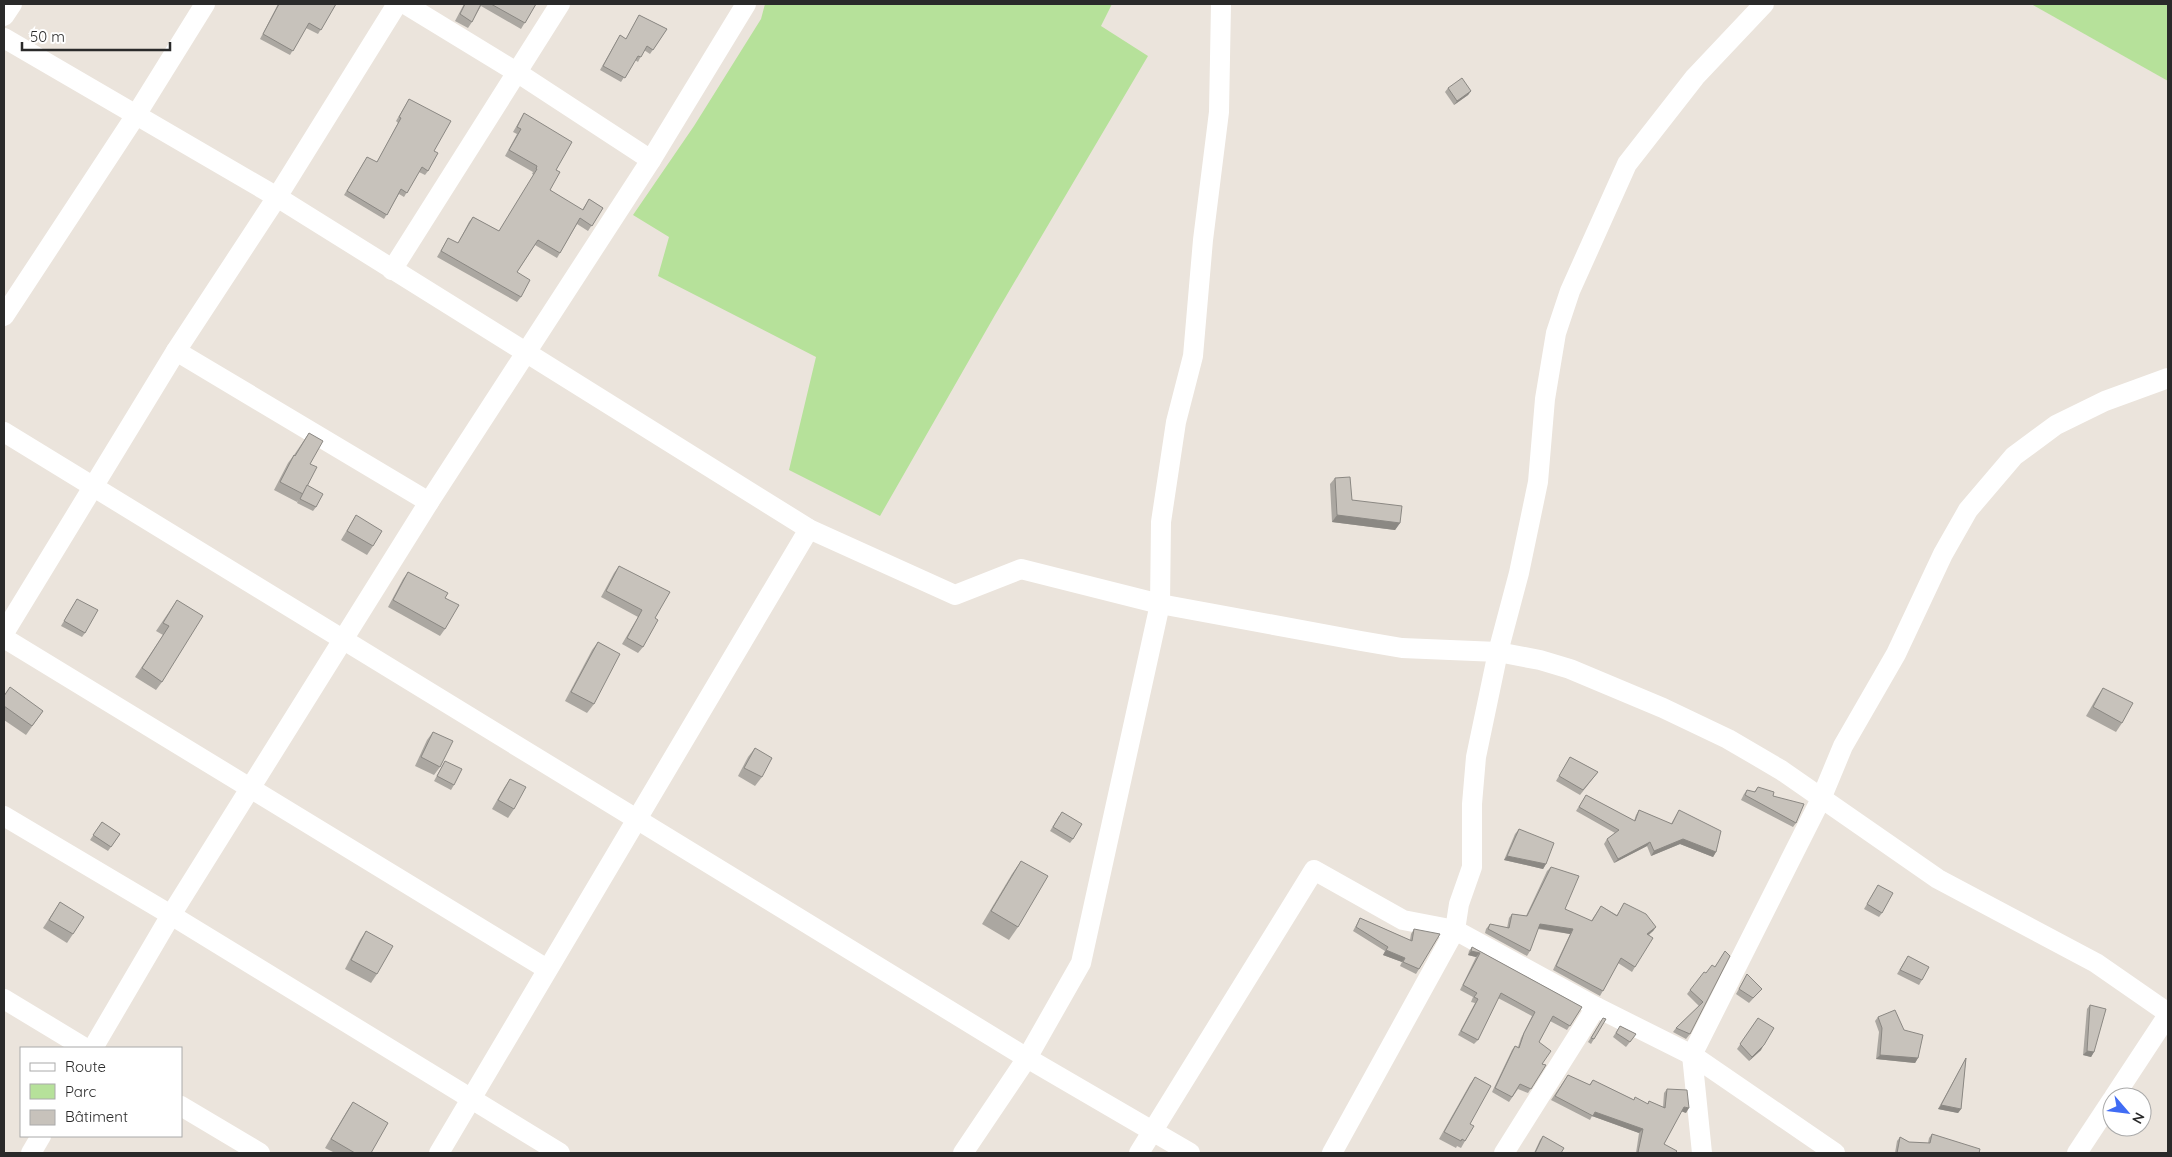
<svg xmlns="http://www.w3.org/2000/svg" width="2172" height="1157" font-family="Quicksand,sans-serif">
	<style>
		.green { fill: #b6e19a }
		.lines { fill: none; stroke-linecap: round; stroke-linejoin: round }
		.minor { stroke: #fff; stroke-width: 20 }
		.wall { fill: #aba7a1 }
		.shaded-wall { fill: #8b8883 }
		.building { fill: #c7c2bb; stroke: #8b8883 }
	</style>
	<rect width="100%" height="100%" fill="#ebe4dc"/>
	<g class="green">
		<polygon points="765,4 1112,4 1101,26 1148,56 995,315 880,516 789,470 816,357 658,276 669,237 633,215 694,126 761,19"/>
		<polygon points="2031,4 2168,4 2168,81"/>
	</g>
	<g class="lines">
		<g class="minor">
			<polyline points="397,4 277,197 176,351 429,502"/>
			<polyline points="405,4 518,73 651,160"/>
			<polyline points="4,16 12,4"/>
			<polyline points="4,38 277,197 809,529 955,595 1021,569 1160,604 1361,641 1402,648 1498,652 1540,660 1570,669 1663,708 1728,739 1781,770 1938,879 2096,963 2168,1013"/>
			<polyline points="392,270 560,4"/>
			<polyline points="4,316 136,115 205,4"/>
			<polyline points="4,432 1027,1058 1190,1153"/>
			<polyline points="4,633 176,351"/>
			<polyline points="4,638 547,969"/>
			<polyline points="4,816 171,915 560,1153"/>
			<polyline points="4,999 85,1048"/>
			<polyline points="93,1048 171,915 429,502 651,160 746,4"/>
			<polyline points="2114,1097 2168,1015"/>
			<polyline points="181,1106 260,1153"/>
			<polyline points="31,1153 41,1136"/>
			<polyline points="439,1153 809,529"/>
			<polyline points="963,1153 1027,1058 1081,963 1160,604 1161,522 1176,422 1193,356 1203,240 1219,112 1221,4"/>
			<polyline points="1139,1153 1314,870 1403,920 1455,930 1596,1007 1692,1055 1835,1153"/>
			<polyline points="1332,1153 1455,930 1459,904 1472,867 1472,804 1476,757 1498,652 1519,573 1538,482 1545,399 1556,333 1570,291 1627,164 1695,77 1764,4"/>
			<polyline points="1504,1153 1596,1007"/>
			<polyline points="1702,1153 1692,1055 1821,799 1843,746 1896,654 1943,554 1968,510 2014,456 2056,425 2105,401 2168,378"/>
			<polyline points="2077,1153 2112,1100"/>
		</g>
	</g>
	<g class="wall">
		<polygon points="278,4 336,4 318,34 306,28 290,55 260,39"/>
		<polygon points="464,4 536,4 521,29 481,6 472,22 468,28 455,21"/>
		<polygon points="639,15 667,29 650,54 644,50 638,62 635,60 621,82 600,70 617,40 620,35 626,39"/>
		<polygon points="1448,88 1471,91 1468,95 1454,105 1445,92"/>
		<polygon points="409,99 434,151 428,171 425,175 419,172 404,197 399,194 384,219 344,195 367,157 377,162 398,123 396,121"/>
		<polygon points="524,113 556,170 550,190 582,210 589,199 603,208 588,231 577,224 557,258 535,245 517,272 521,297 517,302 437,257 448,238 458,243 469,222 473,217 499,231 534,175 532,174 533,172 505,156 517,134 513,132"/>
		<polygon points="309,433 310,464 307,485 316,507 313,511 297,503 298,500 297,502 274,490 288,463 294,455"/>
		<polygon points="1335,478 1352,500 1400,523 1395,530 1332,522 1330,484"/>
		<polygon points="356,515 373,546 367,555 341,540"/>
		<polygon points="619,566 655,618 643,647 638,653 622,644 638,617 601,597 614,573"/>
		<polygon points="408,572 445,598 445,629 440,636 388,607 403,579"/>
		<polygon points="77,599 85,633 82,637 61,626"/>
		<polygon points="177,600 162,682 156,690 135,677 163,635 156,631"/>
		<polygon points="598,642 594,704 587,713 565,701 592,650"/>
		<polygon points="2103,688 2122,723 2116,732 2086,716 2097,697"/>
		<polygon points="4,696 43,711 26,735 4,720"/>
		<polygon points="433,732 440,767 434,775 415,766 427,740"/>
		<polygon points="755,748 762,777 755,786 738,776 748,757"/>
		<polygon points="1570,757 1598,772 1580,795 1556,781"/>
		<polygon points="445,761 454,785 451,790 434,781"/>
		<polygon points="510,779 514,809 508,818 492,809 504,788"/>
		<polygon points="1758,787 1773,796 1796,823 1793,827 1741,800 1744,794 1747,790 1754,792"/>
		<polygon points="1586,795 1634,821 1636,815 1639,810 1671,824 1679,810 1716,852 1713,857 1680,844 1651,856 1647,846 1614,863 1604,844 1607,839 1615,833 1576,811"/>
		<polygon points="1059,816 1073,839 1070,843 1050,831"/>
		<polygon points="102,822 120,834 108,851 90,840"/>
		<polygon points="1519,829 1546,864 1543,869 1504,860 1515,834"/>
		<polygon points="1021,861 1018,927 1009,940 982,924 1012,874"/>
		<polygon points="1551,867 1565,909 1591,921 1601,906 1617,915 1624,903 1656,927 1653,931 1649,935 1635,967 1632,972 1618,963 1600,996 1553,970 1570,934 1538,929 1530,951 1527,956 1485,933 1486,929 1490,924 1507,928 1509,918 1512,914 1526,916 1547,871"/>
		<polygon points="1878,885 1882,913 1879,917 1864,909"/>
		<polygon points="60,902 73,934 67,943 43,928"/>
		<polygon points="1360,918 1410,940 1411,934 1414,929 1419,969 1416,974 1400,966 1402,962 1383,955 1385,951 1353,931"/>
		<polygon points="366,931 377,974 371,983 345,969 360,940"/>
		<polygon points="1472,947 1582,1007 1567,1030 1550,1021 1539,1042 1542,1064 1546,1065 1528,1093 1518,1089 1509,1102 1492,1092 1512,1050 1515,1046 1518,1047 1521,1038 1532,1016 1498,998 1478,1040 1474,1044 1458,1035 1475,1003 1471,1002 1473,997 1460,990 1476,957 1468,955 1469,951"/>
		<polygon points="1725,951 1690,1034 1686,1039 1673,1032 1676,1028 1699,1006 1687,994 1690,990 1706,973 1715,967"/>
		<polygon points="1908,956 1922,980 1919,985 1897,974"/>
		<polygon points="1747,974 1762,989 1749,1003 1736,994"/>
		<polygon points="2090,1005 2094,1052 2091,1057 2083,1055 2087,1009"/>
		<polygon points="1878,1017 1904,1030 1918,1058 1915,1063 1876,1059 1879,1032 1875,1021"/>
		<polygon points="1603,1018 1594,1039 1591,1044 1588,1042"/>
		<polygon points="1758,1018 1761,1050 1749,1061 1737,1049"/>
		<polygon points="1620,1026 1636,1034 1626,1047 1613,1037"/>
		<polygon points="1966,1058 1961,1109 1958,1113 1938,1109"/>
		<polygon points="1568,1075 1589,1085 1593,1080 1634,1100 1647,1104 1649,1101 1663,1107 1664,1093 1667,1089 1686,1113 1681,1111 1664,1144 1675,1153 1636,1153 1639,1133 1592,1116 1590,1120 1551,1100"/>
		<polygon points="1475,1077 1470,1124 1465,1141 1461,1148 1457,1146 1456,1148 1439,1139 1470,1084"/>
		<polygon points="353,1102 371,1153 335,1153 325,1148 347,1111"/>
		<polygon points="1932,1134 1979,1153 1895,1153 1897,1141 1900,1137 1909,1142 1928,1143 1929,1138"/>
		<polygon points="1543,1136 1561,1153 1534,1153 1540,1140"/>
	</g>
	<g class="shaded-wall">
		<polygon points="1471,91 1468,95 1454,105 1457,101"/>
		<polygon points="1337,515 1400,523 1395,530 1332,522"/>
		<polygon points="1683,839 1716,852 1713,857 1680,844 1651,856 1654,851"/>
		<polygon points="1650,842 1647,846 1614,863 1618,859"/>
		<polygon points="1507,856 1546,864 1543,869 1504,860"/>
		<polygon points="1540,924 1573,929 1570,934 1537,928"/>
		<polygon points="1656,927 1653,931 1644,938 1647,934"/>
		<polygon points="1386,950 1405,958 1402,962 1383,955"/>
		<polygon points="1471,951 1480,953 1476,957 1468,955"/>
		<polygon points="1764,1045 1761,1050 1749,1061 1752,1057"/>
		<polygon points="2087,1051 2094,1052 2091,1057 2083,1055"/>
		<polygon points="1880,1055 1918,1058 1915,1063 1876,1059"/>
		<polygon points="1941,1105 1961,1109 1958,1113 1938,1109"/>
		<polygon points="1684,1107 1689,1108 1686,1113 1681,1111"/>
		<polygon points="1595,1112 1643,1129 1639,1133 1592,1116"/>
	</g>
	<g class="building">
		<polygon points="279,4 336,4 321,30 309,23 293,51 263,34"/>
		<polygon points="465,4 481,4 472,22 460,14"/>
		<polygon points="491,4 536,4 525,23"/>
		<polygon points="639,15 667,29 653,50 647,46 641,57 638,56 625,78 603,66 620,35 626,39"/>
		<polygon points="1462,78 1471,91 1457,101 1448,88"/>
		<polygon points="409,99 451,121 434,151 438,153 428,171 422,167 407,193 401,189 387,215 347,191 367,157 377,162 401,118 399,117"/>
		<polygon points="524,113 572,142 556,170 560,172 550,190 583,210 589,199 603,208 592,226 580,218 560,253 538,240 517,272 530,280 521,297 441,251 448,238 458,243 473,217 499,231 537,169 536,169 537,166 509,150 521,129 517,127"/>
		<polygon points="309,433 323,441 310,464 317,467 303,494 280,482 294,455 295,456"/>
		<polygon points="1350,477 1352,500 1402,506 1400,523 1337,515 1335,478"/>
		<polygon points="307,485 323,494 316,507 300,499"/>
		<polygon points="356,515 382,531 373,546 347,531"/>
		<polygon points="619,566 670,592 655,618 658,620 643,647 627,638 642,610 606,591"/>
		<polygon points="408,572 448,593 445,598 459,605 445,629 393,600"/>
		<polygon points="77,599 98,610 85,633 64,621"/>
		<polygon points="177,600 203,616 162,682 142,668 169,626 163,623"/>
		<polygon points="598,642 620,654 594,704 571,692"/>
		<polygon points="10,687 43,711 32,726 4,706 4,696"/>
		<polygon points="2103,688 2133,703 2122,723 2093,707"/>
		<polygon points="433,732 453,741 440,767 421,757"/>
		<polygon points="755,748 772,758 762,777 744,768"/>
		<polygon points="1570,757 1598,772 1583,790 1559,776"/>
		<polygon points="445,761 462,769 454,785 437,776"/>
		<polygon points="510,779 526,787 514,809 498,800"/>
		<polygon points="1758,787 1774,792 1773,796 1804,804 1796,823 1745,795 1747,790 1755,792"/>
		<polygon points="1586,795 1635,821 1639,810 1672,824 1679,810 1721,831 1716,852 1683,839 1654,851 1650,842 1618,859 1607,839 1619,830 1579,807"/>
		<polygon points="1062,812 1082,824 1073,839 1053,827"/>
		<polygon points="102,822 120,834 111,847 93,835"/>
		<polygon points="1519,829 1554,843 1546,864 1507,856"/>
		<polygon points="1021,861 1048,876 1018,927 991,911"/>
		<polygon points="1551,867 1579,876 1565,909 1592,921 1601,906 1617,916 1624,903 1646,914 1656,927 1647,934 1653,938 1635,967 1621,958 1603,991 1556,966 1573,929 1540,924 1530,951 1488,929 1490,924 1509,928 1512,914 1527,916"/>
		<polygon points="1878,885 1893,893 1882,913 1867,904"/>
		<polygon points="60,902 84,917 73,934 49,920"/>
		<polygon points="1360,918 1412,941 1414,929 1440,934 1419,969 1403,962 1405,958 1386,950 1388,947 1356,927"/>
		<polygon points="366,931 393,946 377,974 351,960"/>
		<polygon points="1472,947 1582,1007 1570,1026 1553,1016 1539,1042 1551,1051 1542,1064 1546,1065 1531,1089 1520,1084 1512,1097 1495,1088 1515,1046 1519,1048 1524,1033 1535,1012 1501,993 1478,1040 1461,1031 1478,999 1474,997 1477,993 1463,985 1480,953 1471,951"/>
		<polygon points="1725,951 1730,956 1690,1034 1676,1028 1703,1002 1690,990 1704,972 1706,973 1712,965 1715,967"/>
		<polygon points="1908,956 1929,967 1922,980 1900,970"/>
		<polygon points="1747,974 1762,989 1753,998 1739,989"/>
		<polygon points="2090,1005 2106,1009 2094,1052 2087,1051"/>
		<polygon points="1895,1010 1904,1030 1923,1035 1918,1058 1880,1055 1882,1028 1878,1017"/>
		<polygon points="1603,1018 1606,1019 1594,1039 1591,1038"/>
		<polygon points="1758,1018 1774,1028 1764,1045 1752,1057 1740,1044"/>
		<polygon points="1620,1026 1636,1034 1630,1042 1616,1033"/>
		<polygon points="1966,1058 1961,1109 1941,1105"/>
		<polygon points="1568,1075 1590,1085 1593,1080 1634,1100 1635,1097 1648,1104 1649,1101 1665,1108 1667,1089 1687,1090 1689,1108 1684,1107 1664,1144 1677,1151 1675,1153 1640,1153 1638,1152 1643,1129 1595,1112 1593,1116 1555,1096"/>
		<polygon points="1475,1077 1491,1086 1470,1124 1474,1126 1465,1141 1462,1139 1461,1141 1444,1132"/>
		<polygon points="353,1102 388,1123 371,1153 355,1153 331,1139"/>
		<polygon points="1932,1134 1980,1149 1979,1153 1897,1153 1900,1137 1909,1142 1930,1143"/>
		<polygon points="1543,1136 1564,1148 1561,1153 1535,1153"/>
	</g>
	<rect width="2172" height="1157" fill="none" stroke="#2a2a2a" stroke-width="10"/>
	<rect x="20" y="1047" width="162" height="90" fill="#ffffff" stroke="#aaaaaa"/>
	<rect x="30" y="1063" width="25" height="8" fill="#ffffff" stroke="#aaaaaa"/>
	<text x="65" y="1072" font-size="15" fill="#2a2a2a">Route</text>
	<rect x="30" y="1084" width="25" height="15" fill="#b6e19a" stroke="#aaaaaa"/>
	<text x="65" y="1097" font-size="15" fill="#2a2a2a">Parc</text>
	<rect x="30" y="1110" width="25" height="15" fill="#c7c2bb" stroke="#aaaaaa"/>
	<text x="65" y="1122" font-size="15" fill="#2a2a2a">Bâtiment</text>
	<g transform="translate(2127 1112) rotate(118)"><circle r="24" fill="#ffffff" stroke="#aaaaaa"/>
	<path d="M0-4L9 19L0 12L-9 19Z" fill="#406cf4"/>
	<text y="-8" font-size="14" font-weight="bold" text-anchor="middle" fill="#2a2a2a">N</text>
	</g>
	<path d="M22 42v8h148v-8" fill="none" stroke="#2a2a2a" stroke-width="2.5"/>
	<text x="30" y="42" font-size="15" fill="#2a2a2a" stroke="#ffffff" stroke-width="4" paint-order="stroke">50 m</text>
</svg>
